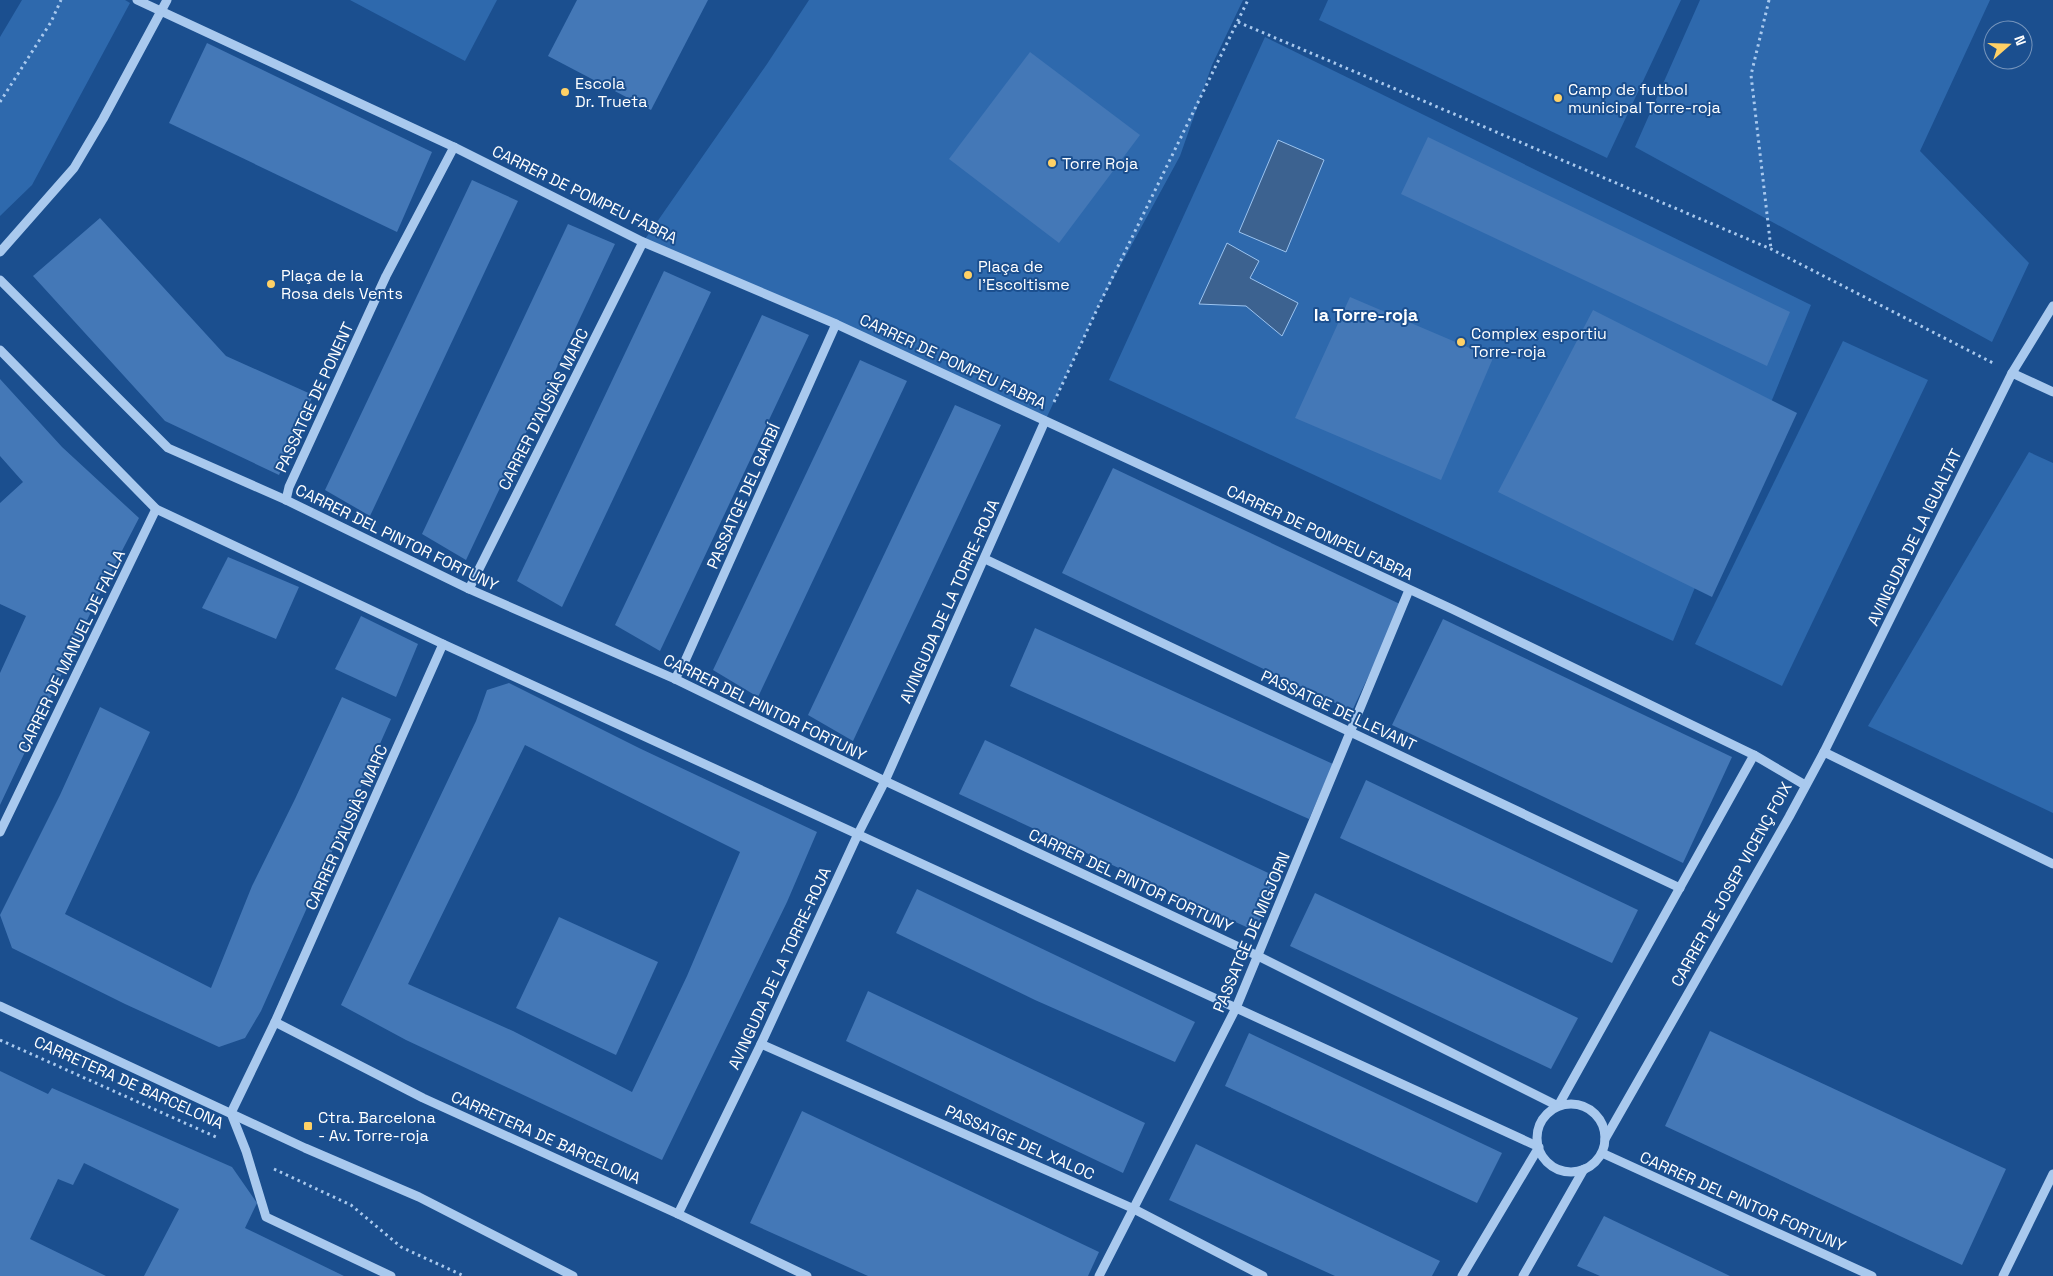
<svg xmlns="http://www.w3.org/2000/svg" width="2053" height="1276" font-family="'Space Grotesk',sans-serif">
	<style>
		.green { fill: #2e69ad }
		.water { fill: #3c6290; stroke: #9cc4f0 }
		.building { fill: #4478b7; fill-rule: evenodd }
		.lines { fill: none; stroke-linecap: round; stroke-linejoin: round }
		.path { stroke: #a9c9ee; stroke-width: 3; stroke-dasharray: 2.5 4; stroke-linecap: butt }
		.minor { stroke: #a9c9ee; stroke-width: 9 }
		.poi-dot { fill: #ffd166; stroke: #1b4f8f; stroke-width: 2 }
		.labels { text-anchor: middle; stroke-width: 4; stroke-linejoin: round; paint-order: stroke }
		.poi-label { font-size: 16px; fill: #fff; stroke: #1b4f8f; text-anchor: start }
		.street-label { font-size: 16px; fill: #fff; stroke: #1b4f8f }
		.neighbourhood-label { font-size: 18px; font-weight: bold; fill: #fff; stroke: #1b4f8f }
	</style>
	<rect width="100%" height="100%" fill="#1b4f8f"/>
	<g class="green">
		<polygon points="22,0 125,0 130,3 32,185 0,216 0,37"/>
		<polygon points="350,0 497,0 465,61"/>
		<polygon points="809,0 1243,0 1212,65 1180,156 1099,305 1045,421 643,242 767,64"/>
		<polygon points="1328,0 1681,0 1607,158 1319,20"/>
		<polygon points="1700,0 1990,0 1920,151 2029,263 1992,342 1635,147"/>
		<polygon points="1265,37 1811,305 1673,641 1109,380"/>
		<polygon points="1843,341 1928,380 1782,686 1695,644"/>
		<polygon points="2029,452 2053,463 2053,813 1868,726"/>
	</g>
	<g class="water">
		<polygon points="1278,140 1324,160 1286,252 1239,232"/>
		<polygon points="1227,243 1259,261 1250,278 1298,303 1282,336 1246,306 1199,304"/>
	</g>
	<g class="building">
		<polygon points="577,0 708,0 651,110 548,56"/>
		<polygon points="207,43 432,152 397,232 169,123"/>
		<polygon points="1030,52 1140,135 1059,243 949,159"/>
		<polygon points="1428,137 1790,312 1767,366 1401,194"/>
		<polygon points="472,180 518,201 370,516 325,490"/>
		<polygon points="100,218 226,356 313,395 279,475 165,421 33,276"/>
		<polygon points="568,224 615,244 466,560 422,534"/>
		<polygon points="664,271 711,292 562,607 517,581"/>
		<polygon points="1350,297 1493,358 1441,480 1295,418"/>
		<polygon points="1593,310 1797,413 1712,597 1498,492"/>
		<polygon points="762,315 809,335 660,651 615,625"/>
		<polygon points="860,360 907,381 758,697 713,670"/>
		<polygon points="0,379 62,447 139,518 98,597 0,805 0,673 26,616 0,604 0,503 23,482 0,456"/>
		<polygon points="955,405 1001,425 853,741 808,715"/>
		<polygon points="1113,468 1402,605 1352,711 1062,573"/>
		<polygon points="228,557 299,587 276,639 202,608"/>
		<polygon points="361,616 418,644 396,697 335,669"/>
		<polygon points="1443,619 1732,757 1683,863 1392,725"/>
		<polygon points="1035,628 1333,764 1309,819 1010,686"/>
		<path d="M509,683L639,748L817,832L787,902L662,1160L406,1040L341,1005L476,721L487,690ZM525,745L740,852L687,976L632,1092L513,1031L408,984Z"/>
		<polygon points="342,697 391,719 261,1011 245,1038 219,1047 125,1004 12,948 0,915 60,795 100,707 150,732 65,914 211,988 252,886 295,799"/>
		<polygon points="985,740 1279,878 1255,931 959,794"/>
		<polygon points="1366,780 1638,910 1612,963 1340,838"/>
		<polygon points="917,889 1195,1022 1175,1062 1035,1000 896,933"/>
		<polygon points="1315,893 1578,1018 1551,1069 1290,946"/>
		<polygon points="559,917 658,962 616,1055 516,1008"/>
		<polygon points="868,991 1145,1123 1123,1173 846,1041"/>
		<polygon points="1710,1031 2006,1169 1962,1265 1665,1126"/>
		<polygon points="1249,1033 1502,1153 1477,1203 1225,1086"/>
		<polygon points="0,1071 48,1094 52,1088 232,1167 257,1203 245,1228 344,1276 144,1276 179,1209 84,1163 73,1185 58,1179 30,1239 106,1276 0,1276"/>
		<polygon points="802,1111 1099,1252 1088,1276 868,1276 750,1223"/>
		<polygon points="1196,1144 1440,1261 1432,1276 1335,1276 1169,1200"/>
		<polygon points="1604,1216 1730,1276 1600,1276 1577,1266"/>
	</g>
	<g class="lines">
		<g class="path">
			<polyline points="1769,0 1751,75 1771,249"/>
			<polyline points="1238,22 1771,249 1993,363"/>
			<polyline points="0,102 51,22 61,0"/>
			<polyline points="1054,402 1099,305 1248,0"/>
			<polyline points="0,1040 216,1137"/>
			<polyline points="274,1169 351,1205 401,1247 464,1276"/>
		</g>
		<g class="minor">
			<polyline points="137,0 454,147 643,242 836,324 1452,609 1754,755 1805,785"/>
			<polyline points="0,252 74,168 103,119 167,0"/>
			<polyline points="0,280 168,448 286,500 469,589 675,679 885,781 1258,956 1558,1106 1754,755"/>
			<polyline points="0,350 156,509 443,644 1539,1147 1462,1276"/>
			<polyline points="2012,373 2053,392"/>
			<polyline points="286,500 289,487 386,276 454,147"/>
			<polyline points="985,559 1680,888"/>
			<polyline points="469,589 643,242"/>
			<polyline points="675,679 685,661 836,324"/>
			<polyline points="1824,752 2053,864"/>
			<polyline points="0,832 156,509"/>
			<polyline points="0,1006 305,1148 419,1197 573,1276"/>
			<polyline points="275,1022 423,1098 678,1214 807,1276"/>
			<polyline points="761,1044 1132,1208 1263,1276"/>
			<circle cx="1571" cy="1138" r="34"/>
			<polyline points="231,1113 275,1022 443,644"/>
			<polyline points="231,1113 246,1151 266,1217 391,1276"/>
			<polyline points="1605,1139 1789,817 1824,752 2012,373 2053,306"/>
			<polyline points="1602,1153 1872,1276"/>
			<polyline points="678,1214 761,1044 858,834 885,781 1045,421"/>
			<polyline points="1099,1276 1236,1008 1409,590"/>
			<polyline points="1523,1276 1584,1169"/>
			<polyline points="2003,1276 2053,1174"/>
		</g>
	</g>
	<g class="poi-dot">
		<circle cx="565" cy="92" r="5"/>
		<circle cx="1558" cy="98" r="5"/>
		<circle cx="1052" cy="163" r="5"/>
		<circle cx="968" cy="275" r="5"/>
		<circle cx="271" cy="284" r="5"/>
		<circle cx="1461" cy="342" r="5"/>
		<rect x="303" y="1121" width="10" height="10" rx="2.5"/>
	</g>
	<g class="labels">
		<g class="poi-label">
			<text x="575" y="89">Escola<tspan x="575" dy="18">Dr. Trueta</tspan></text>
			<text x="1568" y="95">Camp de futbol<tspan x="1568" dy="18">municipal Torre-roja</tspan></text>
			<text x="1062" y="169">Torre Roja</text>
			<text x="978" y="272">Plaça de<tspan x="978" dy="18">l'Escoltisme</tspan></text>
			<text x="281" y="281">Plaça de la<tspan x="281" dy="18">Rosa dels Vents</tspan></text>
			<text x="1471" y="339">Complex esportiu<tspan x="1471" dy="18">Torre-roja</tspan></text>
			<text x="318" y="1123">Ctra. Barcelona<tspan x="318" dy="18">- Av. Torre-roja</tspan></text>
		</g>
		<g class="street-label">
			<text transform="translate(585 194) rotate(26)" y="6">CARRER DE POMPEU FABRA</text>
			<text transform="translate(953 361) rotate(25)" y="6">CARRER DE POMPEU FABRA</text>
			<text transform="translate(314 397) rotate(-65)" y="6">PASSATGE DE PONENT</text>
			<text transform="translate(543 409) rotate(-63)" y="6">CARRER D'AUSIÀS MARC</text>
			<text transform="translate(743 496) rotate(-66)" y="6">PASSATGE DEL GARBÍ</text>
			<text transform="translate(1320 532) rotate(25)" y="6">CARRER DE POMPEU FABRA</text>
			<text transform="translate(397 537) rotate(26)" y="6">CARRER DEL PINTOR FORTUNY</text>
			<text transform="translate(1914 537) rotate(-64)" y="6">AVINGUDA DE LA IGUALTAT</text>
			<text transform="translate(949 601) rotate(-66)" y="6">AVINGUDA DE LA TORRE-ROJA</text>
			<text transform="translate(71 651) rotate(-64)" y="6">CARRER DE MANUEL DE FALLA</text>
			<text transform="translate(765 707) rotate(26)" y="6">CARRER DEL PINTOR FORTUNY</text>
			<text transform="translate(1339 710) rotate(25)" y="6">PASSATGE DE LLEVANT</text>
			<text transform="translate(346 827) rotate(-66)" y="6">CARRER D'AUSIÀS MARC</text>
			<text transform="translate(1131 880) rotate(25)" y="6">CARRER DEL PINTOR FORTUNY</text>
			<text transform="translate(1731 884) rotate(-61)" y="6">CARRER DE JOSEP VICENÇ FOIX</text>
			<text transform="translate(1251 932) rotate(-67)" y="6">PASSATGE DE MIGJORN</text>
			<text transform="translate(779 968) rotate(-65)" y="6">AVINGUDA DE LA TORRE-ROJA</text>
			<text transform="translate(129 1082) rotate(24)" y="6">CARRETERA DE BARCELONA</text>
			<text transform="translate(546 1137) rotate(24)" y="6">CARRETERA DE BARCELONA</text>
			<text transform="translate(1020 1142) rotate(24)" y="6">PASSATGE DEL XALOC</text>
			<text transform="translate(1743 1201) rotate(24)" y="6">CARRER DEL PINTOR FORTUNY</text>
		</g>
		<g class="neighbourhood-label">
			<text x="1366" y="321">la Torre-roja</text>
		</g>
	</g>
	<g transform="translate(2008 45) rotate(70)"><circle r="24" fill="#1b4f8f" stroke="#7695bc"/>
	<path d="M0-4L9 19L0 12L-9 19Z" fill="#ffd166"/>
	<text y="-8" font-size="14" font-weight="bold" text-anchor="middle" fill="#ffffff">N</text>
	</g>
</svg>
